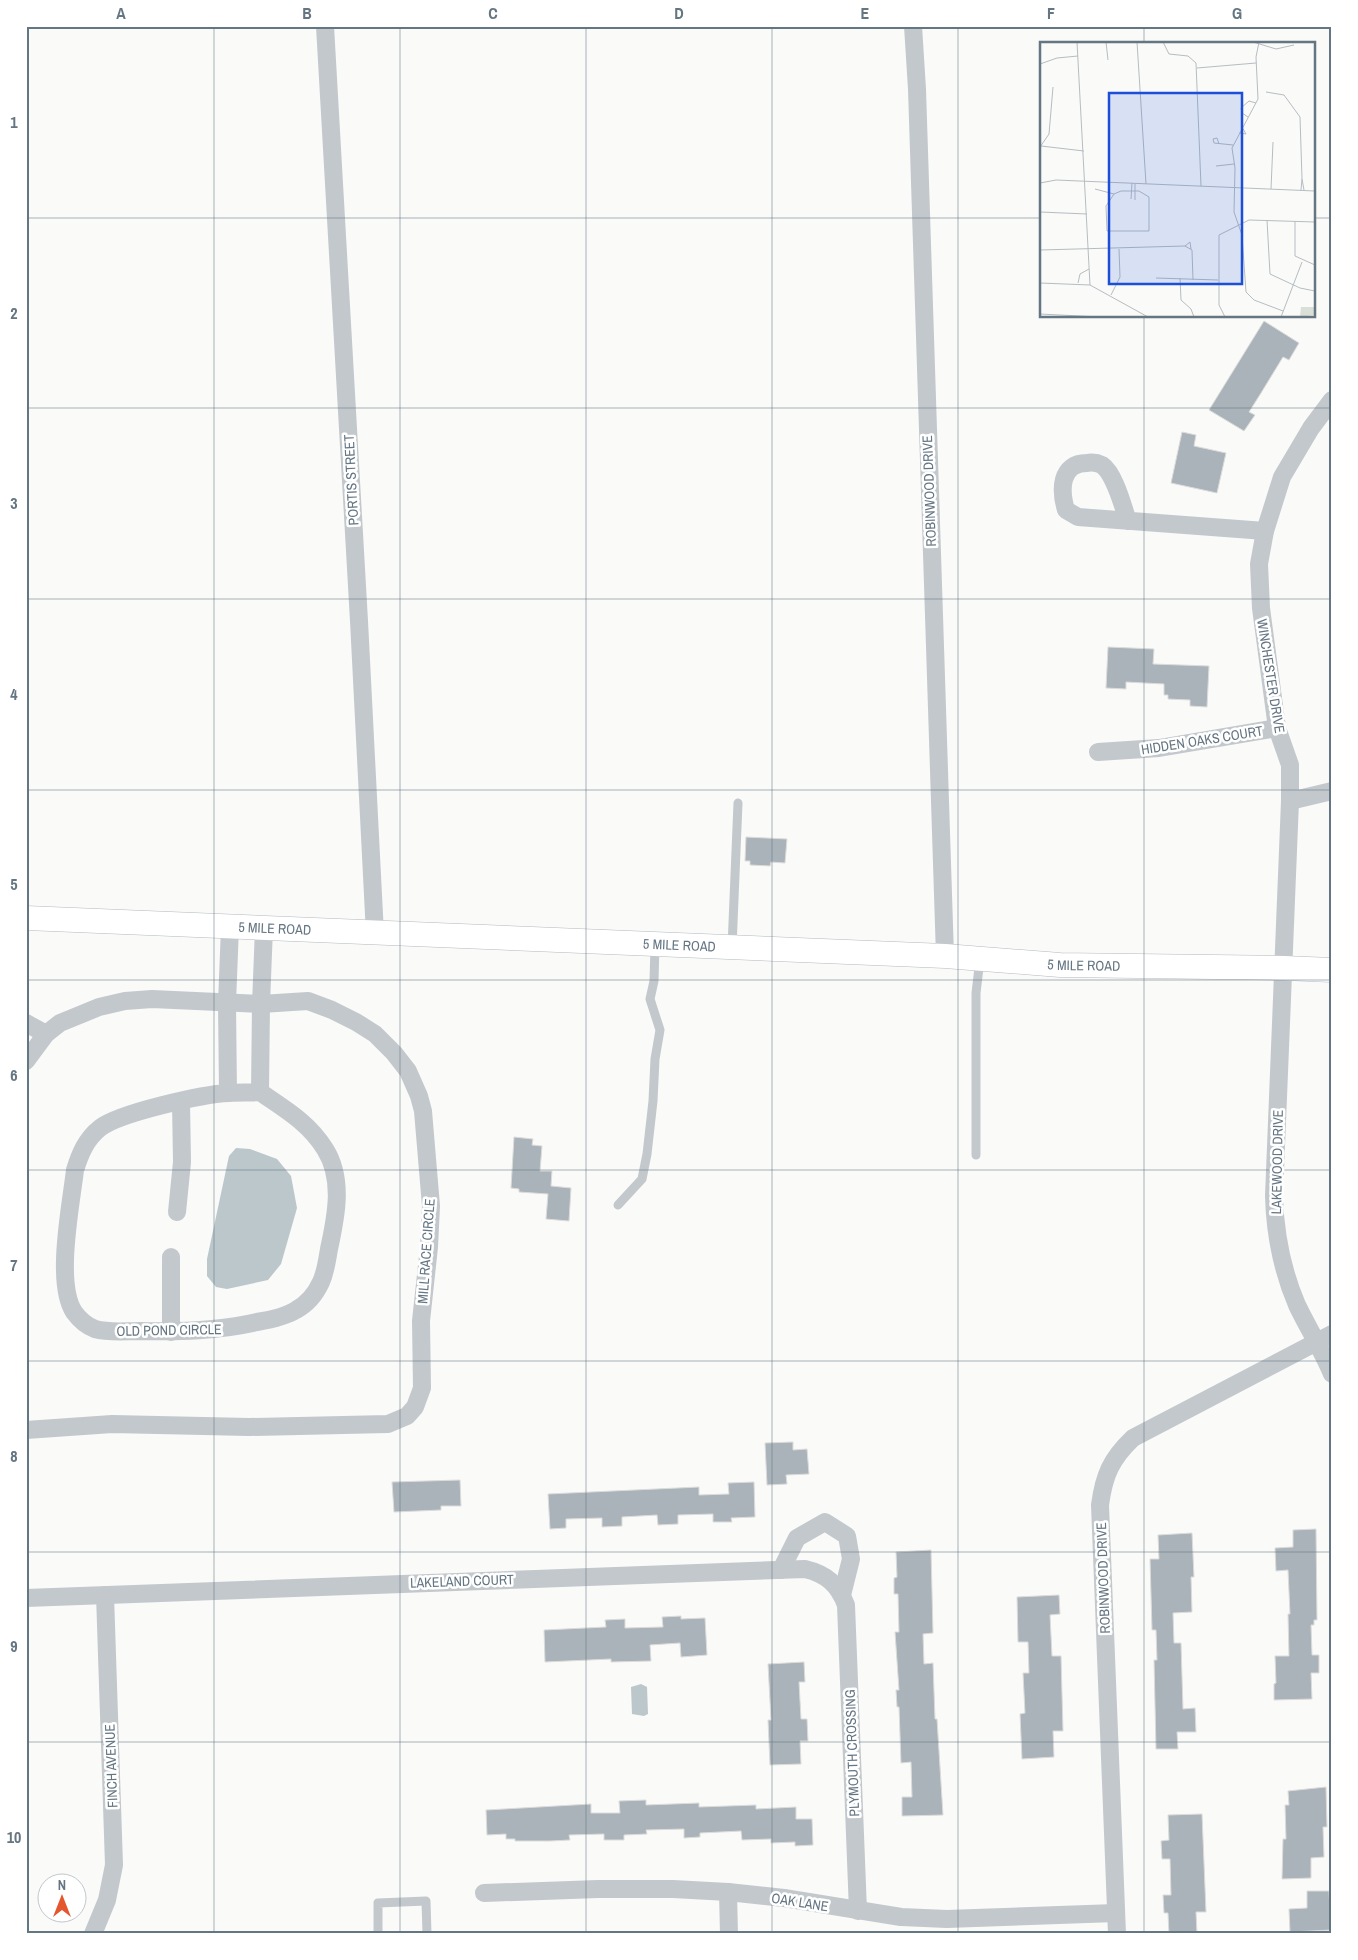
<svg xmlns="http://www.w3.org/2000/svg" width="1358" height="1960" font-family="'Archivo Narrow',sans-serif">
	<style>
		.water { fill: #bbc7cb }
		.building { fill: #aab3b9; stroke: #dcdcda }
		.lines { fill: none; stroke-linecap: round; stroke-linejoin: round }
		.secondary-casing { stroke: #b3babf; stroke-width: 25 }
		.lane { stroke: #c3c8cc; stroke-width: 9 }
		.street { stroke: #c3c8cc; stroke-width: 18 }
		.secondary { stroke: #fff; stroke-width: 24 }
		.grid { fill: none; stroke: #657683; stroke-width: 1; stroke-opacity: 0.55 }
		.labels { text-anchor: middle; stroke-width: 5; stroke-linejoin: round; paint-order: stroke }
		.street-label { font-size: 14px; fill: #657683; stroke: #fff }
		.inset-road { fill: none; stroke: #b5bdc2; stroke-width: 1 }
		.view { fill: #1d4ed8; fill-opacity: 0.15; stroke: #1d4ed8; stroke-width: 2.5 }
		.inset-edge { fill: none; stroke: #657683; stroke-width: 2.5 }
		.neatline { fill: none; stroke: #657683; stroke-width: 2 }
		.grid-label { font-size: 16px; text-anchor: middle; font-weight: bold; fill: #657683 }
	</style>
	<rect width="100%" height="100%" fill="#fafaf8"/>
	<g class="water">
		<polygon points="236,1148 250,1149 277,1159 291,1176 297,1208 281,1264 268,1280 227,1289 216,1287 207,1276 207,1259 229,1156"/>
		<polygon points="641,1684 647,1687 648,1714 644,1716 632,1714 631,1687"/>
	</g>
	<g class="building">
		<polygon points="1264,321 1299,343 1289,360 1283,357 1261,393 1249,412 1255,415 1244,431 1209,410"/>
		<polygon points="1182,432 1196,435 1194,446 1226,453 1217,493 1171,483"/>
		<polygon points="1108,647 1154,649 1153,664 1209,666 1207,707 1190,706 1190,700 1168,699 1168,695 1164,695 1164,684 1126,682 1126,689 1106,688"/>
		<polygon points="746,837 787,839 785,863 771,862 770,866 750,865 750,861 745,861"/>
		<polygon points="514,1137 533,1139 532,1145 542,1146 540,1171 552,1171 551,1186 571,1188 569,1221 546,1219 548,1194 519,1192 519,1189 511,1188"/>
		<polygon points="793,1442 793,1450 807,1449 809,1474 786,1475 787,1484 767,1485 765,1443"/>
		<polygon points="460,1480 461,1506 441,1506 441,1510 394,1512 392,1482"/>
		<polygon points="754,1482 755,1517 731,1518 732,1522 713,1522 713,1514 678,1515 678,1524 658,1525 657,1515 622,1517 622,1526 602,1527 602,1518 566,1519 566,1528 550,1529 548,1494 699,1487 699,1495 729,1494 728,1483"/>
		<polygon points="1316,1529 1317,1620 1314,1620 1314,1625 1311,1625 1312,1655 1319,1655 1319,1673 1311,1673 1312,1699 1274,1700 1274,1684 1276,1683 1275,1656 1289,1656 1288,1614 1290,1614 1288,1570 1276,1571 1275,1548 1293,1547 1293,1530"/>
		<polygon points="1192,1533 1194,1577 1191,1577 1192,1612 1173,1613 1174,1643 1181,1643 1183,1709 1195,1708 1196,1732 1177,1732 1178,1749 1156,1749 1154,1660 1157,1660 1156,1630 1152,1630 1150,1559 1159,1559 1158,1535"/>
		<polygon points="931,1550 933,1633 923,1634 924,1664 933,1663 935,1719 937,1719 943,1815 902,1816 902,1797 912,1797 911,1762 901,1763 899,1707 897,1707 896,1690 899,1690 895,1632 899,1632 898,1594 894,1594 894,1578 897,1577 896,1552"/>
		<polygon points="1059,1595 1060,1614 1050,1615 1052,1656 1061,1656 1063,1731 1053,1731 1054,1757 1022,1759 1020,1714 1025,1713 1023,1673 1029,1673 1028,1642 1018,1642 1017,1597"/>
		<polygon points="681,1616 681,1619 705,1618 707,1655 681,1657 680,1643 650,1645 651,1661 611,1662 611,1659 545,1662 544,1630 606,1627 605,1620 625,1619 625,1628 663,1627 662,1617"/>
		<polygon points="804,1662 805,1682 799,1682 801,1719 807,1719 808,1741 800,1741 801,1764 770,1765 768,1720 771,1720 768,1664"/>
		<polygon points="1326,1787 1327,1827 1323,1827 1324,1857 1311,1858 1311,1878 1282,1879 1283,1839 1286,1839 1285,1805 1289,1805 1288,1791"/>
		<polygon points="646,1800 646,1805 699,1803 699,1807 756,1805 756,1809 796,1807 796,1819 812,1819 813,1845 795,1846 795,1842 771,1843 771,1839 742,1840 741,1831 700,1833 700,1837 684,1838 684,1829 646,1830 647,1834 624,1835 624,1840 604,1840 604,1834 569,1835 570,1840 550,1841 515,1841 515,1839 506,1839 506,1834 487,1835 486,1810 591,1804 591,1813 620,1813 619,1801"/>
		<polygon points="1202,1814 1206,1912 1196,1912 1197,1934 1169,1934 1168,1913 1164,1913 1163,1895 1171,1895 1170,1859 1162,1859 1161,1841 1169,1840 1168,1815"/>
		<polygon points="1307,1891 1329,1891 1331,1930 1290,1932 1289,1909 1307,1908"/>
	</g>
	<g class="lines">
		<g class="secondary-casing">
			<g id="secondary">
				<path id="s1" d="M26,918L945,956L1060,965L1284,968L1332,970"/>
			</g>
		</g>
		<g class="lane">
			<polyline points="732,947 738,803"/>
			<polyline points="976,1155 976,993 980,959"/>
			<polyline points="618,1205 642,1179 647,1154 653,1101 655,1059 660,1030 650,999 654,981 655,945"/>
			<polyline points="378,1934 378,1903 426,1901 427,1934"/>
		</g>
		<g class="street">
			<polyline points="325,26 359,621 375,934"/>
			<polyline points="913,26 917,89 945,956"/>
			<path d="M1332,400L1311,428L1282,477L1265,531L1259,564L1261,608L1277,728L1290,765V801L1274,1196C1275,1234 1282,1270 1297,1305C1308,1328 1322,1350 1332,1374"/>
			<path d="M1128,521C1123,507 1115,474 1102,465C1098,463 1092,462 1087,463C1060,463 1060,490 1066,510L1078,517L1265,531"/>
			<polyline points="1098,752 1159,748 1277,728"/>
			<polyline points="1290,801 1332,791"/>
			<polyline points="26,1023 46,1034"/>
			<polyline points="26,1061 46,1034 60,1023 99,1007 125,1001 152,999 261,1004 308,1001 332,1010 356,1022 375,1034 394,1053 408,1071 419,1096 423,1111 431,1206 429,1247 421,1321 422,1388 415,1407 407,1416 388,1424 249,1427 112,1424 26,1430"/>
			<path d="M260,1092C285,1109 309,1123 325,1149C344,1179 336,1217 329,1249C327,1260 326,1271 321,1282C316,1293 307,1304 296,1310C285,1317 269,1320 257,1322C218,1331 180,1332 140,1331C125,1331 109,1333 95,1329C87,1326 79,1319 74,1312C55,1283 71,1205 75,1170C80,1154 86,1139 100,1128C119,1113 203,1094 229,1093C240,1092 250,1093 260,1092Z"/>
			<polyline points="260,1092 261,1004 264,928"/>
			<polyline points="228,1093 227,1003 230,927"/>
			<polyline points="177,1212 182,1162 181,1102"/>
			<polyline points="171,1257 171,1332"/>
			<polyline points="781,1570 797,1538 825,1522 847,1536 851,1559 842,1595"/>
			<path d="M26,1598L805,1569C826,1574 838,1584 846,1605L858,1911"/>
			<polyline points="728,1892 729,1934"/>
			<polyline points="484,1893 598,1889 673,1889 728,1892 784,1898 901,1917 947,1919 1116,1913"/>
			<polyline points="93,1934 107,1900 114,1865 105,1595"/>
			<path d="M1117,1934L1100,1505C1104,1475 1111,1459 1133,1438L1332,1334"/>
		</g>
		<use href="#secondary" class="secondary"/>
	</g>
	<path class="grid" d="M214,26V1934M400,26V1934M586,26V1934M772,26V1934M958,26V1934M1144,26V44M26,218H1042M1314,218H1332M1144,316V1934M26,408H1332M26,599H1332M26,790H1332M26,980H1332M26,1170H1332M26,1361H1332M26,1552H1332M26,1742H1332"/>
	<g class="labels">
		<g class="street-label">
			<text transform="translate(351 480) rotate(-93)" y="5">PORTIS STREET</text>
			<text transform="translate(929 491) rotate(-92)" y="5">ROBINWOOD DRIVE</text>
			<text transform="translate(1271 676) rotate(81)" y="5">WINCHESTER DRIVE</text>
			<text transform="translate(1202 740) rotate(-9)" y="5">HIDDEN OAKS COURT</text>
			<text dy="5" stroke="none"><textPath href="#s1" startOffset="249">5 MILE ROAD</textPath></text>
			<text dy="5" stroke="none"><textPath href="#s1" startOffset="654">5 MILE ROAD</textPath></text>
			<text dy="5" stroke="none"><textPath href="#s1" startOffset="1059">5 MILE ROAD</textPath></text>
			<text transform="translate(1277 1162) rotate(-89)" y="5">LAKEWOOD DRIVE</text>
			<text transform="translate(426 1251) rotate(-86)" y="5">MILL RACE CIRCLE</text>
			<text transform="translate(169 1330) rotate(-1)" y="5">OLD POND CIRCLE</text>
			<text transform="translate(1103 1578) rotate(-92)" y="5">ROBINWOOD DRIVE</text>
			<text transform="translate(462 1581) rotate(-2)" y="5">LAKELAND COURT</text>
			<text transform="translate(852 1753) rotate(-92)" y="5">PLYMOUTH CROSSING</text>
			<text transform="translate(111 1766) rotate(-92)" y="5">FINCH AVENUE</text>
			<text transform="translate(800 1902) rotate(9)" y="5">OAK LANE</text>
		</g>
	</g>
	<g transform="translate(1040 42)">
		<rect width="275" height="275" fill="#fafaf8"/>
		<path d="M261,265H274V273L260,275Z" fill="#dadfd7"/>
		<path class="inset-road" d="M37,0L50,243M66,0L68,18M97,0L106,142M123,0L129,12L148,14L156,21L161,144M213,0L236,7L254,3M219,0L216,15L218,57L192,106L195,126L194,170L202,193L206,250L214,258L243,269M0,22L17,16L38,14M157,26L216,21M226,50L244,53L260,75L262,137M208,75L202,71L201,66L209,59L216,61M199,91L206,92L202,85M179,102L177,96L173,97L174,101L193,103M1,104L44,109M0,105L9,92L13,45M176,124L194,122M0,141L16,138L275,149M55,147L74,152M231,147L233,100M261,148L262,137L264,148M81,149H99L109,155V189H67L66,164L74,152ZM91,157L92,141M95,158V142M0,170L47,172M227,178L230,232L260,246L275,249M255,179V214L275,223M145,204L152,208L153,238M0,208L145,204L150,200L151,207M116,236L178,238M140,236L141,258L151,267L154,275M0,241L50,243L108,275M38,241L40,232L49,227M71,253L80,235L79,207M0,272L60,275M185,275L179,263V193L209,178L275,180M241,275L262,220"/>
		<path class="view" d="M69,51H202V242H69Z"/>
		<rect width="275" height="275" class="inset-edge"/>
	</g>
	<rect width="1358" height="1960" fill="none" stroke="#ffffff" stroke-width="55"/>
	<g transform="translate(62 1898)"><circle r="24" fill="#ffffff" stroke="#c1c8cd"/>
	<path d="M0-4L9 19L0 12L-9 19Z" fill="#e4572e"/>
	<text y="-8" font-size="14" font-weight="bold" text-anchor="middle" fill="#657683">N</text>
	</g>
	<rect x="28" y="28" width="1302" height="1904" class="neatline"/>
	<g class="grid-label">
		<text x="121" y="19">A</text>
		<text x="307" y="19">B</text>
		<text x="493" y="19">C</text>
		<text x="679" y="19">D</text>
		<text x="865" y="19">E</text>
		<text x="1051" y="19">F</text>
		<text x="1237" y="19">G</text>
		<text x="14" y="128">1</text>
		<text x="14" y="319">2</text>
		<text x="14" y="509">3</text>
		<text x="14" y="700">4</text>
		<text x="14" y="890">5</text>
		<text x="14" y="1081">6</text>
		<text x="14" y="1271">7</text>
		<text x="14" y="1462">8</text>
		<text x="14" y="1652">9</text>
		<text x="14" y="1843">10</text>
	</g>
</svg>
